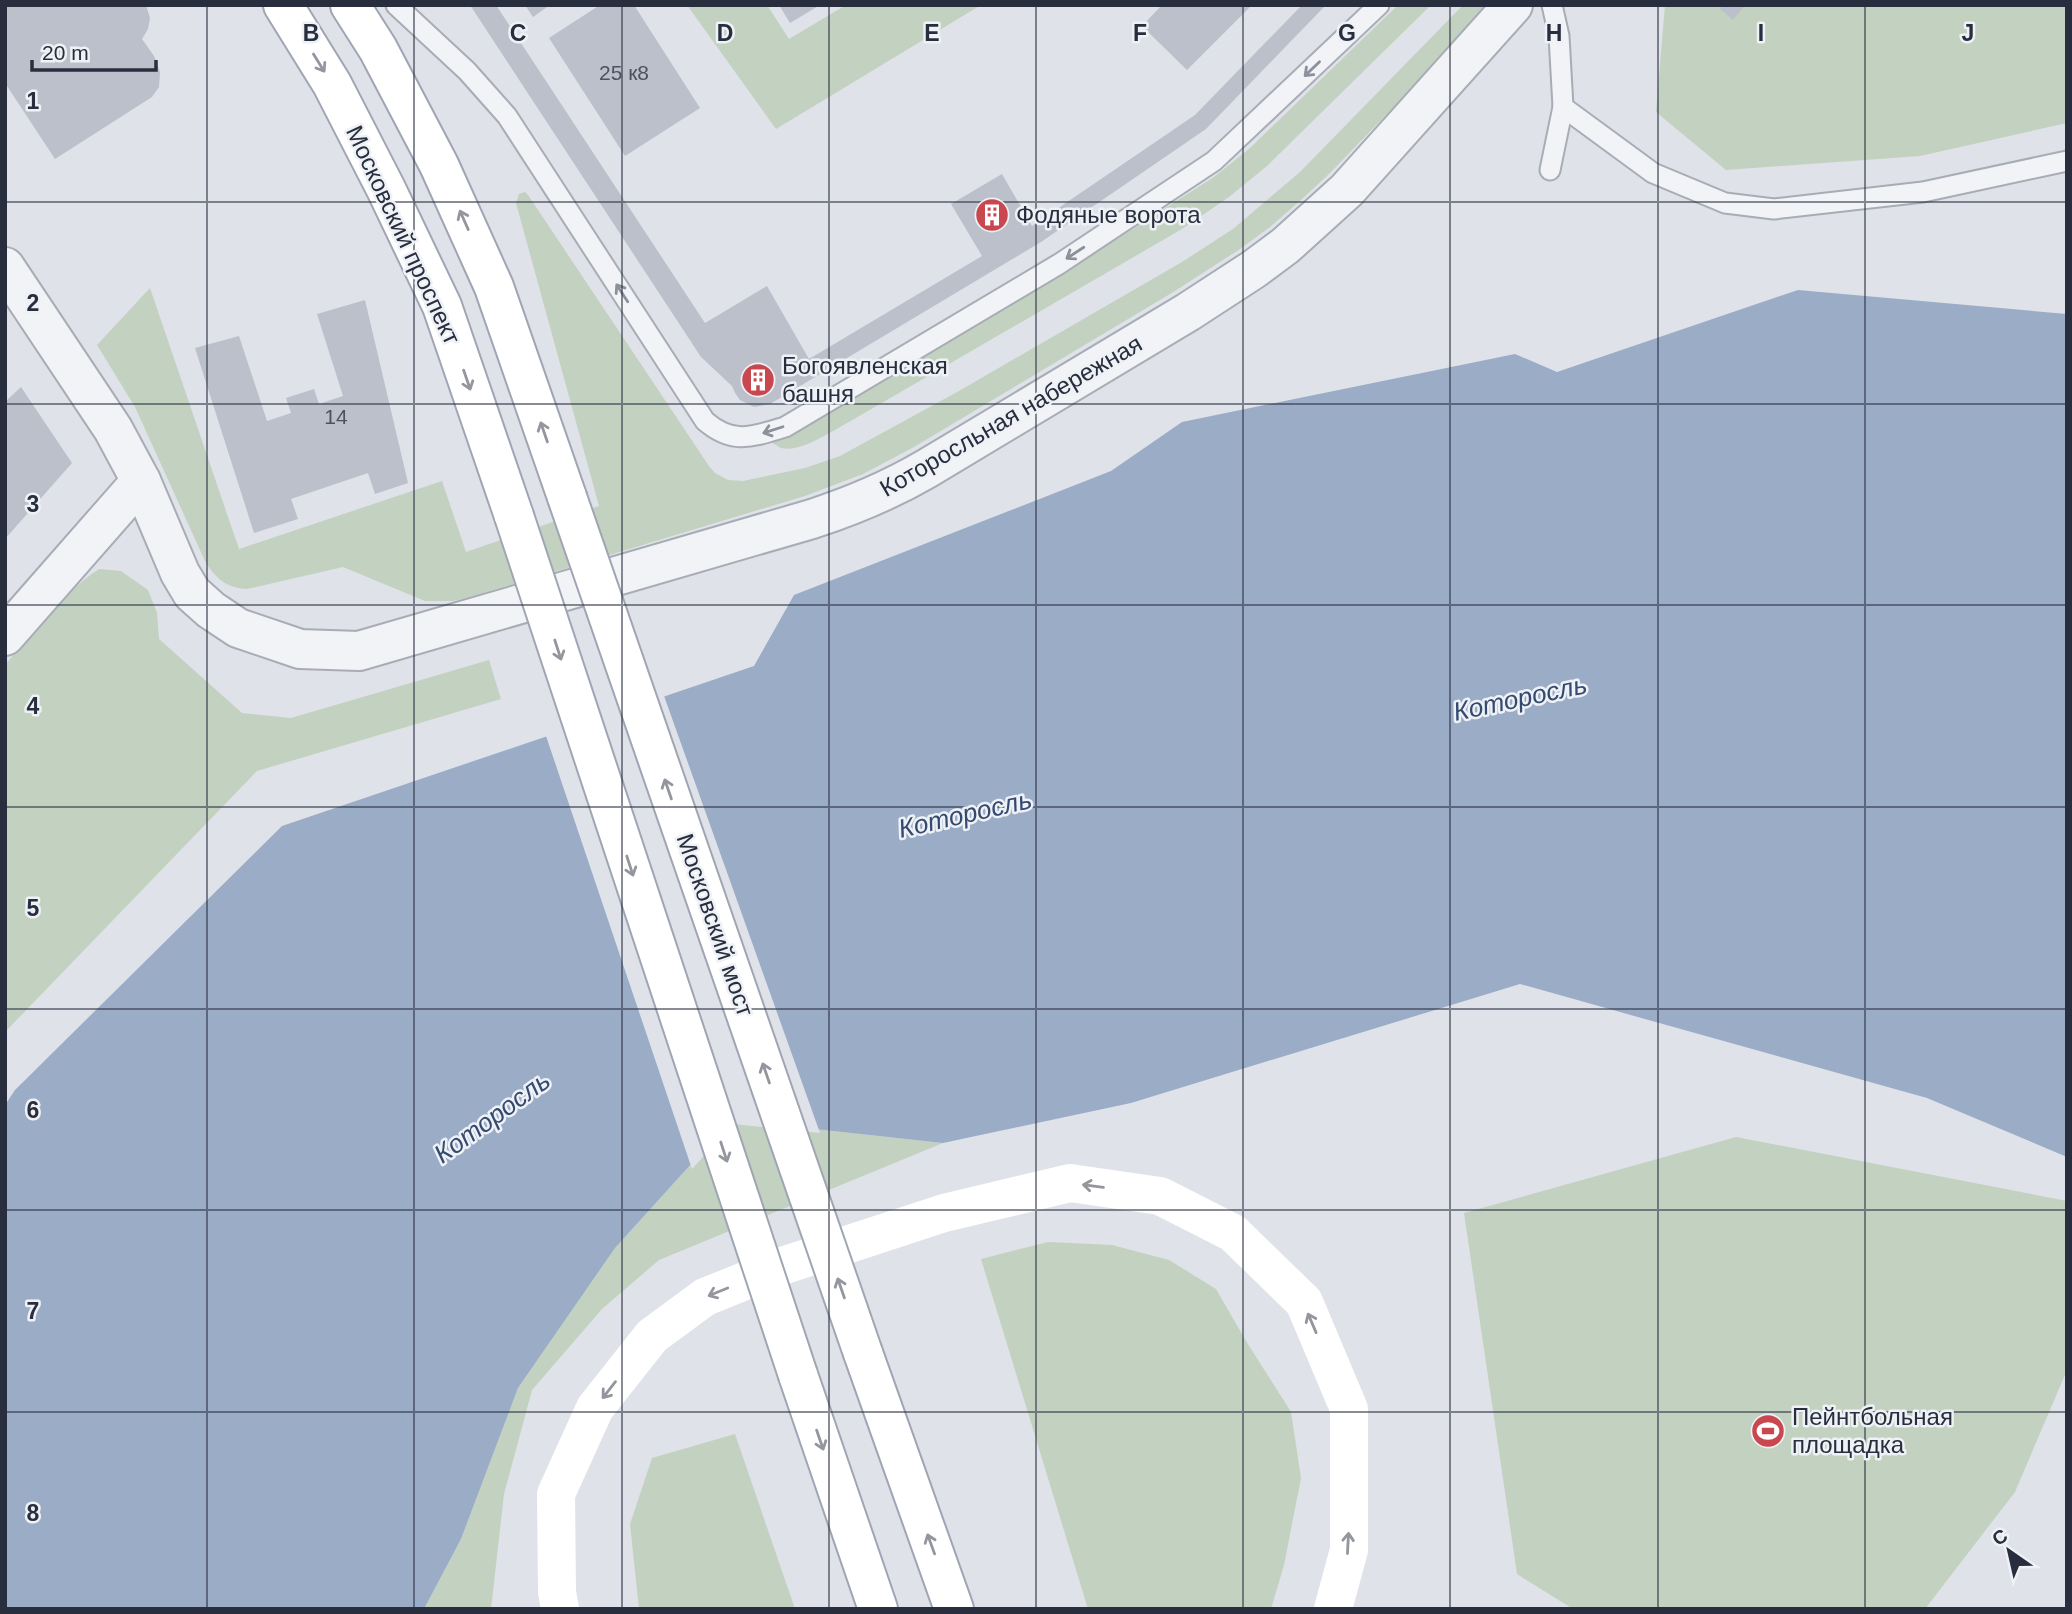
<svg xmlns="http://www.w3.org/2000/svg" width="2072" height="1614" font-family="Arial,sans-serif">
	<style>
		.green { fill: #c3d1c0 }
		.water { fill: #9bacc7 }
		.pier { fill: #dfe2e8 }
		.building { fill: #bcc0ca }
		.lines { fill: none; stroke-linecap: round; stroke-linejoin: round }
		.service-casing { stroke: #a8acb5; stroke-width: 23 }
		.minor-casing { stroke: #a8acb5; stroke-width: 42 }
		.tertiary-casing { stroke: #a8acb5; stroke-width: 42 }
		.primary-casing { stroke: #9fa5b3; stroke-width: 42 }
		.service { stroke: #f1f3f6; stroke-width: 19 }
		.minor { stroke: #f1f3f6; stroke-width: 38 }
		.tertiary { stroke: #f1f3f6; stroke-width: 38 }
		.secondary { stroke: #fff; stroke-width: 38 }
		.primary { stroke: #fff; stroke-width: 38 }
		.primary-bridge-casing { stroke: #9fa5b3; stroke-width: 42; stroke-linecap: butt }
		.primary-bridge { stroke: #fff; stroke-width: 38 }
		.oneway { stroke: #94969e }
		.oneway2 { stroke: #8c909a }
		.grid { fill: none; stroke: #282e3e; stroke-width: 2; stroke-opacity: 0.55 }
		.labels { text-anchor: middle; stroke-width: 5; stroke-linejoin: round; paint-order: stroke }
		.number-label { font-size: 21px; fill: #4d5261 }
		.poi-label { font-size: 24px; fill: #282e3e; stroke: #eef1f5; text-anchor: start }
		.street-label { font-size: 24px; fill: #282e3e; stroke: #eef1f5 }
		.water-label { font-size: 26px; font-style: italic; fill: #344a70; stroke: #eef1f5 }
		.grid-label { font-size: 23px; text-anchor: middle; font-weight: bold; fill: #282e3e; stroke: #eef1f5; stroke-width: 5; stroke-linejoin: round; paint-order: stroke }
	</style>
	<rect width="100%" height="100%" fill="#dfe2e8"/>
	<g class="green">
		<polygon points="687,5 767,5 789,39 846,5 981,5 776,129"/>
		<path d="M1398,5H1431L1267,166L1229,197L1182,229L835,430C820,438 798,452 781,448C780,448 772,442 771,442L795,433L1062,274L1214,177L1250,148Z"/>
		<path d="M1463,5H1492L1330,173L1301,200L1270,227L1240,249L1175,291L914,447L863,474L805,496L467,598L453,601H425L343,567L247,589C226,588 215,578 205,561L135,407L97,345L150,288L239,549L442,481L466,552L599,506L516,203L519,194L525,192L528,195L709,466L715,473L728,480L743,481L805,468L840,456L959,391L1182,262L1233,229L1300,172Z"/>
		<polygon points="1665,5 2067,5 2067,123 1920,156 1726,170 1656,112"/>
		<path d="M99,569L121,571L148,590L157,613L159,639L242,713L291,718L489,660L501,699L257,771L5,1032V665C35,631 61,594 99,569Z"/>
		<polygon points="731,1120 943,1143 659,1260 602,1309 532,1390 504,1494 491,1609 424,1609 461,1539 518,1388 615,1248"/>
		<polygon points="1736,1137 2067,1201 2067,1370 2015,1492 1925,1609 1573,1609 1517,1574 1464,1213"/>
		<polygon points="1048,1242 1112,1245 1169,1260 1216,1289 1246,1341 1291,1412 1301,1478 1284,1565 1271,1609 1088,1609 981,1259"/>
		<polygon points="735,1434 795,1609 639,1609 630,1524 652,1458"/>
	</g>
	<polygon class="water" points="1798,290 2067,314 2067,1157 1927,1098 1520,984 1131,1103 943,1143 731,1120 615,1248 518,1388 461,1539 424,1609 5,1609 5,1105 15,1090 282,826 754,666 794,595 1111,471 1182,422 1515,354 1557,372"/>
	<polygon class="pier" points="663,693 820,1133 733,1124 692,1169 545,733"/>
	<g class="building">
		<polygon points="5,5 146,5 150,18 148,29 142,39 154,56 160,72 159,87 152,97 55,159 5,83"/>
		<polygon points="470,5 496,5 705,323 767,286 809,359 982,256 951,204 1002,174 1032,226 1195,115 1302,5 1326,5 1206,129 1041,242 770,404 754,407 740,400 735,393 732,386 701,357"/>
		<polygon points="525,5 550,5 533,17"/>
		<polygon points="600,5 634,5 700,108 625,156 549,38"/>
		<polygon points="779,5 820,5 790,23"/>
		<polygon points="1162,5 1252,5 1187,70 1142,26"/>
		<polygon points="1723,5 1745,5 1733,20 1720,9"/>
		<polygon points="365,300 408,483 375,494 368,473 291,499 298,519 254,533 195,348 239,336 267,421 291,413 286,398 314,389 319,404 343,396 317,314"/>
		<polygon points="21,387 72,463 5,539 5,402"/>
	</g>
	<g class="lines">
		<g class="service-casing">
			<g id="service">
				<path d="M396,5L467,71L507,116L705,421C733,445 752,437 785,427L1059,264L1214,161L1379,5"/>
				<polyline points="1552,5 1559,36 1563,107 1653,173 1725,203 1774,209 1923,192 2067,161"/>
				<polyline points="1550,170 1563,107"/>
			</g>
		</g>
		<g class="minor-casing">
			<path id="minor" d="M141,481L180,573L192,593L211,610L238,628L300,649L359,651L812,519C852,506 890,490 926,469L1188,312L1254,269L1285,246L1347,190L1513,5"/>
		</g>
		<g class="tertiary-casing">
			<polyline id="tertiary" points="5,267 113,429 141,481 5,636"/>
		</g>
		<g class="primary-casing">
			<g id="primary">
				<polyline points="283,5 332,84 386,189 442,306 514,516"/>
				<polyline points="350,5 378,49 439,165 494,287 567,497"/>
				<polyline points="863,1353 954,1609"/>
				<polyline points="798,1375 878,1609"/>
			</g>
		</g>
		<use href="#service" class="service"/>
		<use href="#minor" class="minor"/>
		<use href="#tertiary" class="tertiary"/>
		<polyline class="secondary" points="560,1609 557,1592 556,1494 595,1408 652,1336 705,1297 782,1266 944,1213 1070,1183 1160,1196 1233,1233 1304,1302 1349,1409 1349,1550 1333,1609"/>
		<use href="#primary" class="primary"/>
		<g class="primary-bridge-casing">
			<g id="primary-bridge">
				<polyline points="567,497 863,1353"/>
				<polyline points="514,516 798,1375"/>
			</g>
		</g>
		<use href="#primary-bridge" class="primary-bridge"/>
	</g>
	<defs><path id="oneway-shaft" d="M-6 0H5M1.5-3L5.5 0L1.5 3" fill="none" stroke-width="1.6" stroke-linecap="round" stroke-linejoin="round" transform="scale(1.75)"/></defs>
	<g class="oneway">
		<use href="#oneway-shaft" transform="translate(319 63) rotate(58)"/>
		<use href="#oneway-shaft" transform="translate(464 220) rotate(-114)"/>
		<use href="#oneway-shaft" transform="translate(467 380) rotate(71)"/>
		<use href="#oneway-shaft" transform="translate(544 432) rotate(-109)"/>
		<use href="#oneway-shaft" transform="translate(558 650) rotate(72)"/>
		<use href="#oneway-shaft" transform="translate(668 789) rotate(-109)"/>
		<use href="#oneway-shaft" transform="translate(630 866) rotate(72)"/>
		<use href="#oneway-shaft" transform="translate(766 1073) rotate(-109)"/>
		<use href="#oneway-shaft" transform="translate(724 1152) rotate(72)"/>
		<use href="#oneway-shaft" transform="translate(1093 1186) rotate(-172)"/>
		<use href="#oneway-shaft" transform="translate(841 1288) rotate(-109)"/>
		<use href="#oneway-shaft" transform="translate(718 1292) rotate(158)"/>
		<use href="#oneway-shaft" transform="translate(1312 1323) rotate(-113)"/>
		<use href="#oneway-shaft" transform="translate(609 1390) rotate(128)"/>
		<use href="#oneway-shaft" transform="translate(820 1440) rotate(71)"/>
		<use href="#oneway-shaft" transform="translate(1348 1543) rotate(-87)"/>
		<use href="#oneway-shaft" transform="translate(931 1544) rotate(-110)"/>
	</g>
	<g class="oneway2">
		<use href="#oneway-shaft" transform="translate(1312 69) rotate(136)"/>
		<use href="#oneway-shaft" transform="translate(1075 253) rotate(147)"/>
		<use href="#oneway-shaft" transform="translate(622 293) rotate(-123)"/>
		<use href="#oneway-shaft" transform="translate(773 430) rotate(162)"/>
	</g>
	<path class="grid" d="M207,5V1609M414,5V1609M622,5V1609M829,5V1609M1036,5V1609M1243,5V1609M1450,5V1609M1658,5V1609M1865,5V1609M5,202H2067M5,404H2067M5,605H2067M5,807H2067M5,1009H2067M5,1210H2067M5,1412H2067"/>
	<defs>
		<g id="building-disc" transform="scale(1.75)"><circle r="9.5" fill="#c94850" stroke="#eef1f5"/><path d="M-4-6H4V6H1V3H-1V6H-4ZM-2.5-4.3h1.7v1.8h-1.7ZM.8-4.3h1.7v1.8H.8ZM-2.5-1h1.7V.8h-1.7ZM.8-1h1.7V.8H.8Z" fill="#fff"/></g>
		<g id="stadium-disc" transform="scale(1.75)"><circle r="9.5" fill="#c94850" stroke="#eef1f5"/><path d="M0-5a6.5 5 0 1 0 0 10a6.5 5 0 1 0 0-10ZM-3.5-1.8h7v3.6h-7Z" fill="#fff"/></g>
	</defs>
	<g fill-rule="evenodd">
		<use href="#building-disc" x="992" y="215"/>
		<use href="#building-disc" x="758" y="380"/>
		<use href="#stadium-disc" x="1768" y="1431"/>
	</g>
	<g class="labels">
		<g class="number-label">
			<text x="624" y="80">25 к8</text>
			<text x="336" y="424">14</text>
		</g>
		<g class="poi-label">
			<text x="1016" y="223">Фодяные ворота</text>
			<text x="782" y="374">Богоявленская<tspan x="782" dy="28">башня</tspan></text>
			<text x="1792" y="1425">Пейнтбольная<tspan x="1792" dy="28">площадка</tspan></text>
		</g>
		<g class="street-label">
			<text transform="translate(403 235) rotate(65)" y="8">Московский проспект</text>
			<text transform="translate(1011 416) rotate(-30)" y="8">Которосльная набережная</text>
			<text transform="translate(715 925) rotate(71)" y="8">Московский мост</text>
		</g>
		<g class="water-label">
			<text transform="translate(1520 698) rotate(-12)" y="9">Которосль</text>
			<text transform="translate(965 814) rotate(-13)" y="9">Которосль</text>
			<text transform="translate(492 1117) rotate(-36)" y="9">Которосль</text>
		</g>
	</g>
	<g class="grid-label">
		<text x="311" y="41">B</text>
		<text x="518" y="41">C</text>
		<text x="725" y="41">D</text>
		<text x="932" y="41">E</text>
		<text x="1140" y="41">F</text>
		<text x="1347" y="41">G</text>
		<text x="1554" y="41">H</text>
		<text x="1761" y="41">I</text>
		<text x="1968" y="41">J</text>
		<text x="33" y="109">1</text>
		<text x="33" y="311">2</text>
		<text x="33" y="512">3</text>
		<text x="33" y="714">4</text>
		<text x="33" y="916">5</text>
		<text x="33" y="1118">6</text>
		<text x="33" y="1319">7</text>
		<text x="33" y="1521">8</text>
	</g>
	<rect width="2072" height="1614" fill="none" stroke="#282e3e" stroke-width="14"/>
	<g transform="translate(2009 1551) rotate(326)" stroke="#eef1f5" stroke-width="5" paint-order="stroke">
	<path d="M0-5L12 26L0 18L-12 26Z" fill="#282e3e"/>
	<text y="-10" font-size="19" font-weight="bold" text-anchor="middle" fill="#282e3e">С</text>
	</g>
	<path d="M32 60v10h124v-10" fill="none" stroke="#282e3e" stroke-width="3.5"/>
	<text x="42" y="60" font-size="21" fill="#282e3e" stroke="#eef1f5" stroke-width="5" paint-order="stroke">20 m</text>
</svg>
